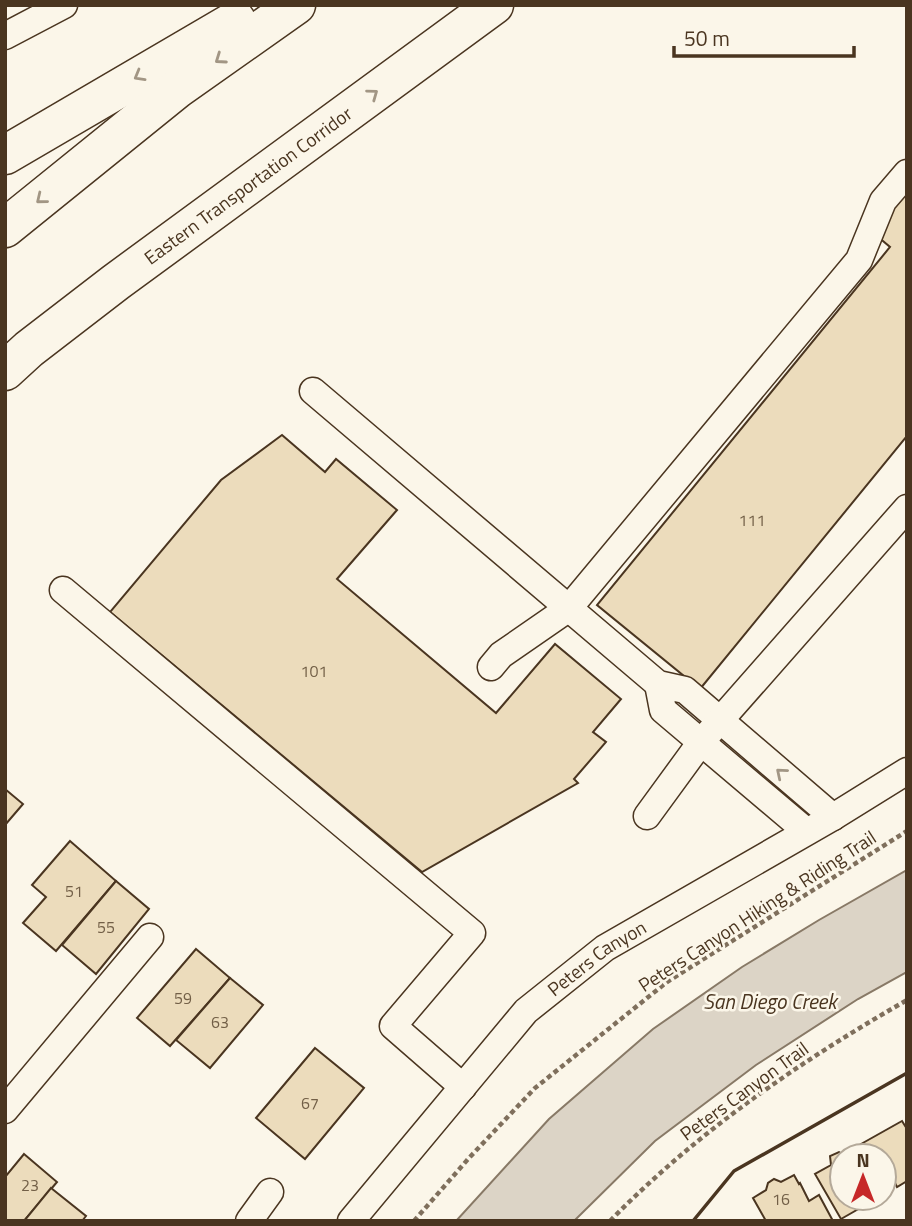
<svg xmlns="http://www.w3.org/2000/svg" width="912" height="1226" font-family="'Titillium Web',sans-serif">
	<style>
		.water { fill: #dcd4c6; stroke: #887966; stroke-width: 2 }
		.building { fill: #ecdcbc; stroke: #4a3520; stroke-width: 2 }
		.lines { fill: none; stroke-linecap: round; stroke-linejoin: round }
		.minor-casing { stroke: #4a3520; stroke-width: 29 }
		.highway-casing { stroke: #4a3520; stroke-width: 41 }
		.path { stroke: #7f6f5c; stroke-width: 4.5; stroke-dasharray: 5 3.5; stroke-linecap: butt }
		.minor { stroke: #fbf6e9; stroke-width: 26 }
		.highway { stroke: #fbf6e9; stroke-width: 38 }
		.wall { stroke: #4a3520; stroke-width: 3.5 }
		.oneway { stroke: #a29684 }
		.labels { text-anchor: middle; stroke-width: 5; stroke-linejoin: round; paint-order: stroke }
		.number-label { font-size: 16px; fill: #725f47 }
		.street-label { font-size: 19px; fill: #4a3520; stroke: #fbf6e9 }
		.water-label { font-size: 21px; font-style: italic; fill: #4a3520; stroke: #fbf6e9 }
	</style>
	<rect width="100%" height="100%" fill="#fbf6e9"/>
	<polygon class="water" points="907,870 907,972 858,999 756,1065 655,1141 574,1221 456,1221 549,1119 653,1029 742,967 819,920"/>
	<g class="building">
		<polygon points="907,191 907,436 700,689 597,605 890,247 871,231"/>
		<polygon points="282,435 325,472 336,459 397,510 337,579 496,713 555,644 621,699 593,732 606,742 574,779 578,783 422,872 110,612 221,480"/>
		<polygon points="5,789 23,804 5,825"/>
		<polygon points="70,841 116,881 56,951 23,923 46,897 32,885"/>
		<polygon points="116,881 149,909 96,974 62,945"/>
		<polygon points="196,949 230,978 170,1046 137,1018"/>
		<polygon points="230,978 263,1005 210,1068 176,1040"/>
		<polygon points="315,1048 364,1088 305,1159 256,1118"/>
		<polygon points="902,1121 907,1129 907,1181 897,1187 895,1183 887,1188 884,1183 884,1156 868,1156 861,1144"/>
		<polygon points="839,1152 846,1156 842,1156 842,1198 870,1198 867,1200 869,1203 841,1219 815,1174 831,1165 830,1156"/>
		<polygon points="24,1154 57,1182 24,1221 5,1221 5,1177"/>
		<polygon points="794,1175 799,1184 800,1183 809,1201 819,1195 833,1221 766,1221 753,1198 766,1190 768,1183 774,1179 781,1182"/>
		<polygon points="51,1188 86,1216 82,1221 24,1221"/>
	</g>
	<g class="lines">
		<g class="minor-casing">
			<g id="minor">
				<polyline points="5,36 64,5"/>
				<polyline points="313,391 658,684 685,690 833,817"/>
				<polyline points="63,590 472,933 393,1026 463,1087"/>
				<polyline points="491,667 501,655 569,608 859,260 883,201 907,173"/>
				<polyline points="658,684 663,710 806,831"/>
				<polyline points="647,816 701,742 907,508"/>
				<polyline points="5,1110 150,937"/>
				<polyline points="249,1221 270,1192"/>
				<path id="s1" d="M351,1221L526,1011L605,948L833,817L907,771"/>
			</g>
		</g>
		<g class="highway-casing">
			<g id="highway">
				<polyline points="5,155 236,20"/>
				<polyline points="5,228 177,89 296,5"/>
				<path id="s2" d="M5,371L29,349L116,282L494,5"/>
			</g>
		</g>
		<g class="path">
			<polyline points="414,1221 469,1158 535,1088 667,982 907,831"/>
			<path d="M610,1221C697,1132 799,1062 907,1000"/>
		</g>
		<use href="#minor" class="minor"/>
		<use href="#highway" class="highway"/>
		<polyline class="wall" points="693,1221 734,1171 907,1073"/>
	</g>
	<defs><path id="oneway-chevron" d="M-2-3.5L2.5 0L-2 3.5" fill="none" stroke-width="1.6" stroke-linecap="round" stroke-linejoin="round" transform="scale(1.75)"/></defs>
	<g class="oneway">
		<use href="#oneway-chevron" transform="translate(220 59) rotate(145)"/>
		<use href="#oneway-chevron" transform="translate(139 76) rotate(150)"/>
		<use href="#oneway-chevron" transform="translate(373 94) rotate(-36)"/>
		<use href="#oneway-chevron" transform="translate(41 199) rotate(141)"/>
		<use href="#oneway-chevron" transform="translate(781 773) rotate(-140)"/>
	</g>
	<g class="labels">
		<g class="number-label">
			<text x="752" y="526">111</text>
			<text x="314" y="677">101</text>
			<text x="74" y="897">51</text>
			<text x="106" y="933">55</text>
			<text x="183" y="1004">59</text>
			<text x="220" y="1028">63</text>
			<text x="310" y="1109">67</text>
			<text x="30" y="1191">23</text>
			<text x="781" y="1205">16</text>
		</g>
		<g class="street-label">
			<text dy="7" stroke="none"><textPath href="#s2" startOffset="306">Eastern Transportation Corridor</textPath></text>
			<text transform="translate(757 911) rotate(-33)" y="7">Peters Canyon Hiking &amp; Riding Trail</text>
			<text dy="7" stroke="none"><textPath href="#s1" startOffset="362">Peters Canyon</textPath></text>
			<text transform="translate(744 1091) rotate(-36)" y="7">Peters Canyon Trail</text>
		</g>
		<g class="water-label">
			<text x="770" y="1009">San Diego Creek</text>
		</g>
	</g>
	<rect width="912" height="1226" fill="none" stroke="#4a3520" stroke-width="14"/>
	<g transform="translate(863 1177)"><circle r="33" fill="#fbf6e9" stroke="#b4a999" stroke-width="2"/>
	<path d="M0-5L12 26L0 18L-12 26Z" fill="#c62828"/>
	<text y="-10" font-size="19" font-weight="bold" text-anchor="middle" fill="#4a3520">N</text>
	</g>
	<path d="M674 46v10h180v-10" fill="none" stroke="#4a3520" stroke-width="3.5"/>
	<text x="684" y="46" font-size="21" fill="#4a3520" stroke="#fbf6e9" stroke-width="5" paint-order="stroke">50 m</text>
</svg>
